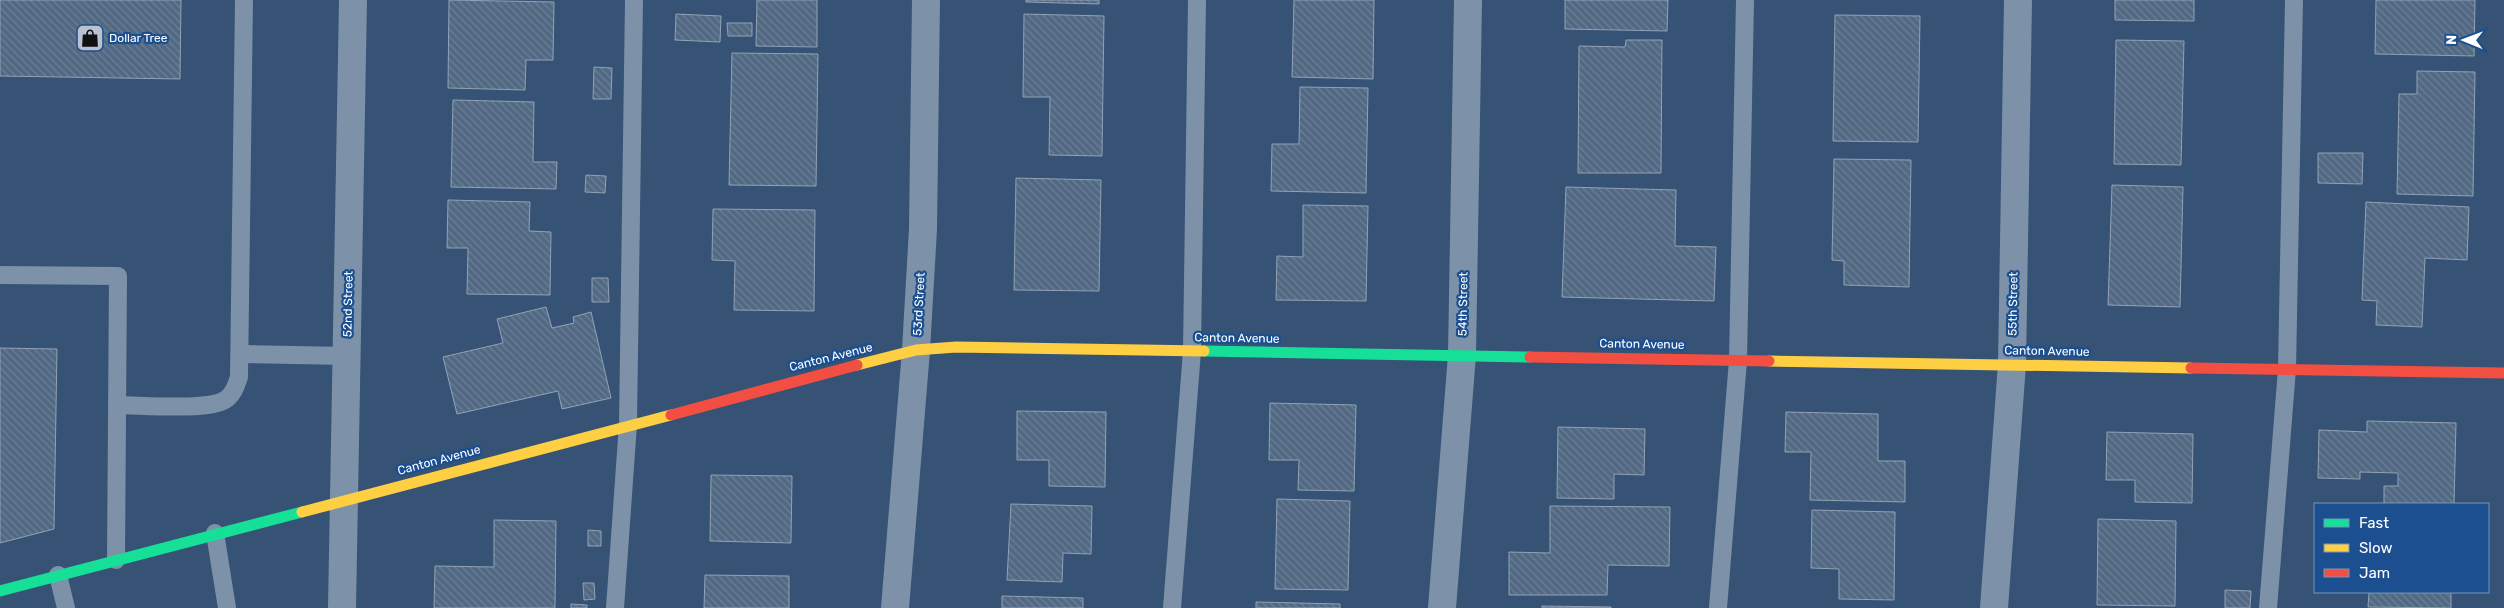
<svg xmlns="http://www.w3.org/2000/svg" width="2504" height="608" font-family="Rubik,sans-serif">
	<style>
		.building { fill: url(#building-back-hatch); stroke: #92a2b6 }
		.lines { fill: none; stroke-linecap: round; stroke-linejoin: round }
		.lane { stroke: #7d92a8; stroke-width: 18 }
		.street { stroke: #7d92a8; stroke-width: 28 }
		.fast { stroke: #16e098; stroke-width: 11 }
		.slow { stroke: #ffcf43; stroke-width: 11 }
		.jam { stroke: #f24e42; stroke-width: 11 }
		.labels { text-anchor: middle; stroke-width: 4.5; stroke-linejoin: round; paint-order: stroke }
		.poi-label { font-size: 12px; fill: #fff; stroke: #1b4f8f; text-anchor: start }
		.street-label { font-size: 12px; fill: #fff; stroke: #1b4f8f }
	</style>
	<defs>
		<pattern id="building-back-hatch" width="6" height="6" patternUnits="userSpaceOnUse" patternTransform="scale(1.25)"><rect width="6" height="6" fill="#526984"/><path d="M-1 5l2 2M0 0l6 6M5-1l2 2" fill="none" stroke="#6c8096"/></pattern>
	</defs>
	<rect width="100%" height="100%" fill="#365274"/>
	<g class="building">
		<polygon points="0,0 181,0 180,79 0,76"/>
		<polygon points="449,0 554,2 553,60 526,60 525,90 448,88"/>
		<polygon points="757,0 817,0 817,47 756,46"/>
		<polygon points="1026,0 1099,0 1099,4 1026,2"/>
		<polygon points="1294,0 1374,0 1373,79 1292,77"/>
		<polygon points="1565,0 1668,0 1667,31 1565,29"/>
		<polygon points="2115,0 2194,0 2194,21 2115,20"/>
		<polygon points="2376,0 2475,0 2474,56 2375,54"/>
		<polygon points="676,14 721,16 720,42 675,40"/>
		<polygon points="1024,14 1104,16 1102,156 1049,155 1050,97 1023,97"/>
		<polygon points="1835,15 1920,16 1918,142 1833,141"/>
		<polygon points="727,23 752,23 752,36 728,36"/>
		<polygon points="1626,40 1662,40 1661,173 1578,173 1579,46 1625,47"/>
		<polygon points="2116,40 2184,41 2181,165 2114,164"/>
		<polygon points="732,53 818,54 816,186 729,185"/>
		<polygon points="594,67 612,68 611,99 593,99"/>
		<polygon points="2417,71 2475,72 2473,196 2397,194 2399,94 2417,94"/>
		<polygon points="1300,87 1368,88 1366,193 1271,191 1272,144 1299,144"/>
		<polygon points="453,100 534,102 533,162 557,162 556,189 451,187"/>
		<polygon points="2318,153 2363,153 2362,184 2318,183"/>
		<polygon points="1834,159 1911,160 1909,287 1844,285 1844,261 1832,260"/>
		<polygon points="586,175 606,176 605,193 585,192"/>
		<polygon points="1016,178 1101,180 1099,291 1014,290"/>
		<polygon points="2112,185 2183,187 2180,307 2108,305"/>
		<polygon points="1566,187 1676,190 1675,246 1716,247 1714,301 1562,297"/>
		<polygon points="448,200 530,202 529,231 551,232 550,295 467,294 468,248 447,248"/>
		<polygon points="2366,202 2469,207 2467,260 2425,258 2422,327 2376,325 2377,301 2362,300"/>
		<polygon points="1303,205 1368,206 1366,301 1276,300 1277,256 1303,257"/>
		<polygon points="713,209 815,210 814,311 734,310 735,261 712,260"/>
		<polygon points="592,278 608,278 609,302 592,302"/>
		<polygon points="546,307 552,328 574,323 573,317 591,312 611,398 562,409 558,391 457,414 443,357 503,343 497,319"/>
		<polygon points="0,348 57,349 54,529 0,543"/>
		<polygon points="1270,403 1356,405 1354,491 1298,490 1299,460 1269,460"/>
		<polygon points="1017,411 1106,412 1105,487 1049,486 1049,460 1017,460"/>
		<polygon points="1786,412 1878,414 1878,461 1905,461 1905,502 1810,500 1811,452 1785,452"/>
		<polygon points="2367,421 2456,423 2454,504 2384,504 2384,486 2398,486 2398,473 2360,472 2360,479 2318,478 2319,430 2367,432"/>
		<polygon points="1558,427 1645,429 1644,475 1614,474 1614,499 1557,498"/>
		<polygon points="2107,432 2193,434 2192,503 2135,502 2135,480 2106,480"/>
		<polygon points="711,475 792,476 791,543 710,541"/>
		<polygon points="1277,499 1350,501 1348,590 1275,589"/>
		<polygon points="1011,504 1092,506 1091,554 1063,553 1062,582 1007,580"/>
		<polygon points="1550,506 1670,507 1669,566 1608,565 1607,595 1509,595 1509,552 1550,553"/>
		<polygon points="1812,510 1895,512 1894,600 1839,599 1839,569 1811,568"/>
		<polygon points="2098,519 2176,521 2175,606 2097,605"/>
		<polygon points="494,520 556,521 555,608 434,608 435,566 494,567"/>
		<polygon points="588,530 601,531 601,546 588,546"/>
		<polygon points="705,575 789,576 789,608 704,608"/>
		<polygon points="583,583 594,583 595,599 584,600"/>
		<polygon points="2225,590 2251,591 2250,608 2225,608"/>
		<polygon points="2369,592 2451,592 2451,608 2368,607"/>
		<polygon points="1002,596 1083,598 1083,608 1002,608"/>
		<polygon points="1256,602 1340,604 1340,608 1256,608"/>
		<polygon points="571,604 587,605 587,608 571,608"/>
		<polygon points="1542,606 1611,607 1611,608 1542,608"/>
	</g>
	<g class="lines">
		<g class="lane">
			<polyline points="0,275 118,276 116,560"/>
			<polyline points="240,354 347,356"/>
			<path d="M117,405C141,405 207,411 225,400C233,395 236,386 239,377L244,0"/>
			<polyline points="215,533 227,608"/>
			<polyline points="58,575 66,608"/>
			<polyline points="615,608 628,424 634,0"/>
			<polyline points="1172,608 1192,351 1197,0"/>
			<polyline points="1718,608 1738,360 1745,0"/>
			<polyline points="2268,608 2287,369 2294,0"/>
		</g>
		<g class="street">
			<polyline points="342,608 353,0"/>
			<polyline points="895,608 916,350 923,229 926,0"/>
			<polyline points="1442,608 1462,355 1468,0"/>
			<polyline points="1994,608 2012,364 2018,0"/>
		</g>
		<g class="fast">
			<polyline points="1204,351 1530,357"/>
			<polyline points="0,591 302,512"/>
		</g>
		<g class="slow">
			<polyline points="1769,361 2191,368"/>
			<polyline points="857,365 916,350 956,347 1204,351"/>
			<polyline points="302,512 671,415"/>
		</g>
		<g class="jam">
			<polyline points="1530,357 1769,361"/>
			<polyline points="2191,368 2504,373"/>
			<polyline points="671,415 857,365"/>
		</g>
	</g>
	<defs>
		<g id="shop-square" transform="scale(1.4375)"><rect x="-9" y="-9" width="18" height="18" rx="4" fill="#b9c2ce" stroke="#1b4f8f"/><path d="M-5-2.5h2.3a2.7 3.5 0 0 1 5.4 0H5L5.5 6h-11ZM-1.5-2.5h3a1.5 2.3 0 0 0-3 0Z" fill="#111"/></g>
	</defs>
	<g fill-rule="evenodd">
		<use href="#shop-square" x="90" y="38"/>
	</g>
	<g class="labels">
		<g class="poi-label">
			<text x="109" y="42">Dollar Tree</text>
		</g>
		<g class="street-label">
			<text transform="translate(348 304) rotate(-89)" y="4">52nd Street</text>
			<text transform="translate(919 304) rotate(-87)" y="4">53rd Street</text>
			<text transform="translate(1463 304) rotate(-89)" y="4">54th Street</text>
			<text transform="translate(2013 304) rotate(-89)" y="4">55th Street</text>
			<text transform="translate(1237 338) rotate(1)" y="4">Canton Avenue</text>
			<text transform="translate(1642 344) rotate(1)" y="4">Canton Avenue</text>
			<text transform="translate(2047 351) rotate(1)" y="4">Canton Avenue</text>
			<text transform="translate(831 357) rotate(-14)" y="4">Canton Avenue</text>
			<text transform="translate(439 460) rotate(-15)" y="4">Canton Avenue</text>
		</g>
	</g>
	<rect x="2314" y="503" width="175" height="90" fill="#1b4f8f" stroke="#7695bc"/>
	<rect x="2324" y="519" width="25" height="8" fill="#16e098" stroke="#7695bc"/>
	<text x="2359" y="528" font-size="15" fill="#ffffff">Fast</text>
	<rect x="2324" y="544" width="25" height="8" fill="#ffcf43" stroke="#7695bc"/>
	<text x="2359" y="553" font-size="15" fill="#ffffff">Slow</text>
	<rect x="2324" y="569" width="25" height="8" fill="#f24e42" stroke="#7695bc"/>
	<text x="2359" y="578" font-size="15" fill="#ffffff">Jam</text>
	<g transform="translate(2464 40) rotate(271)" stroke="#1b4f8f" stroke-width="4" paint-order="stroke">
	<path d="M0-4L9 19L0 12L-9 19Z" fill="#ffffff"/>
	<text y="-8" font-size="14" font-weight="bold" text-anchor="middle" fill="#ffffff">N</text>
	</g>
</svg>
